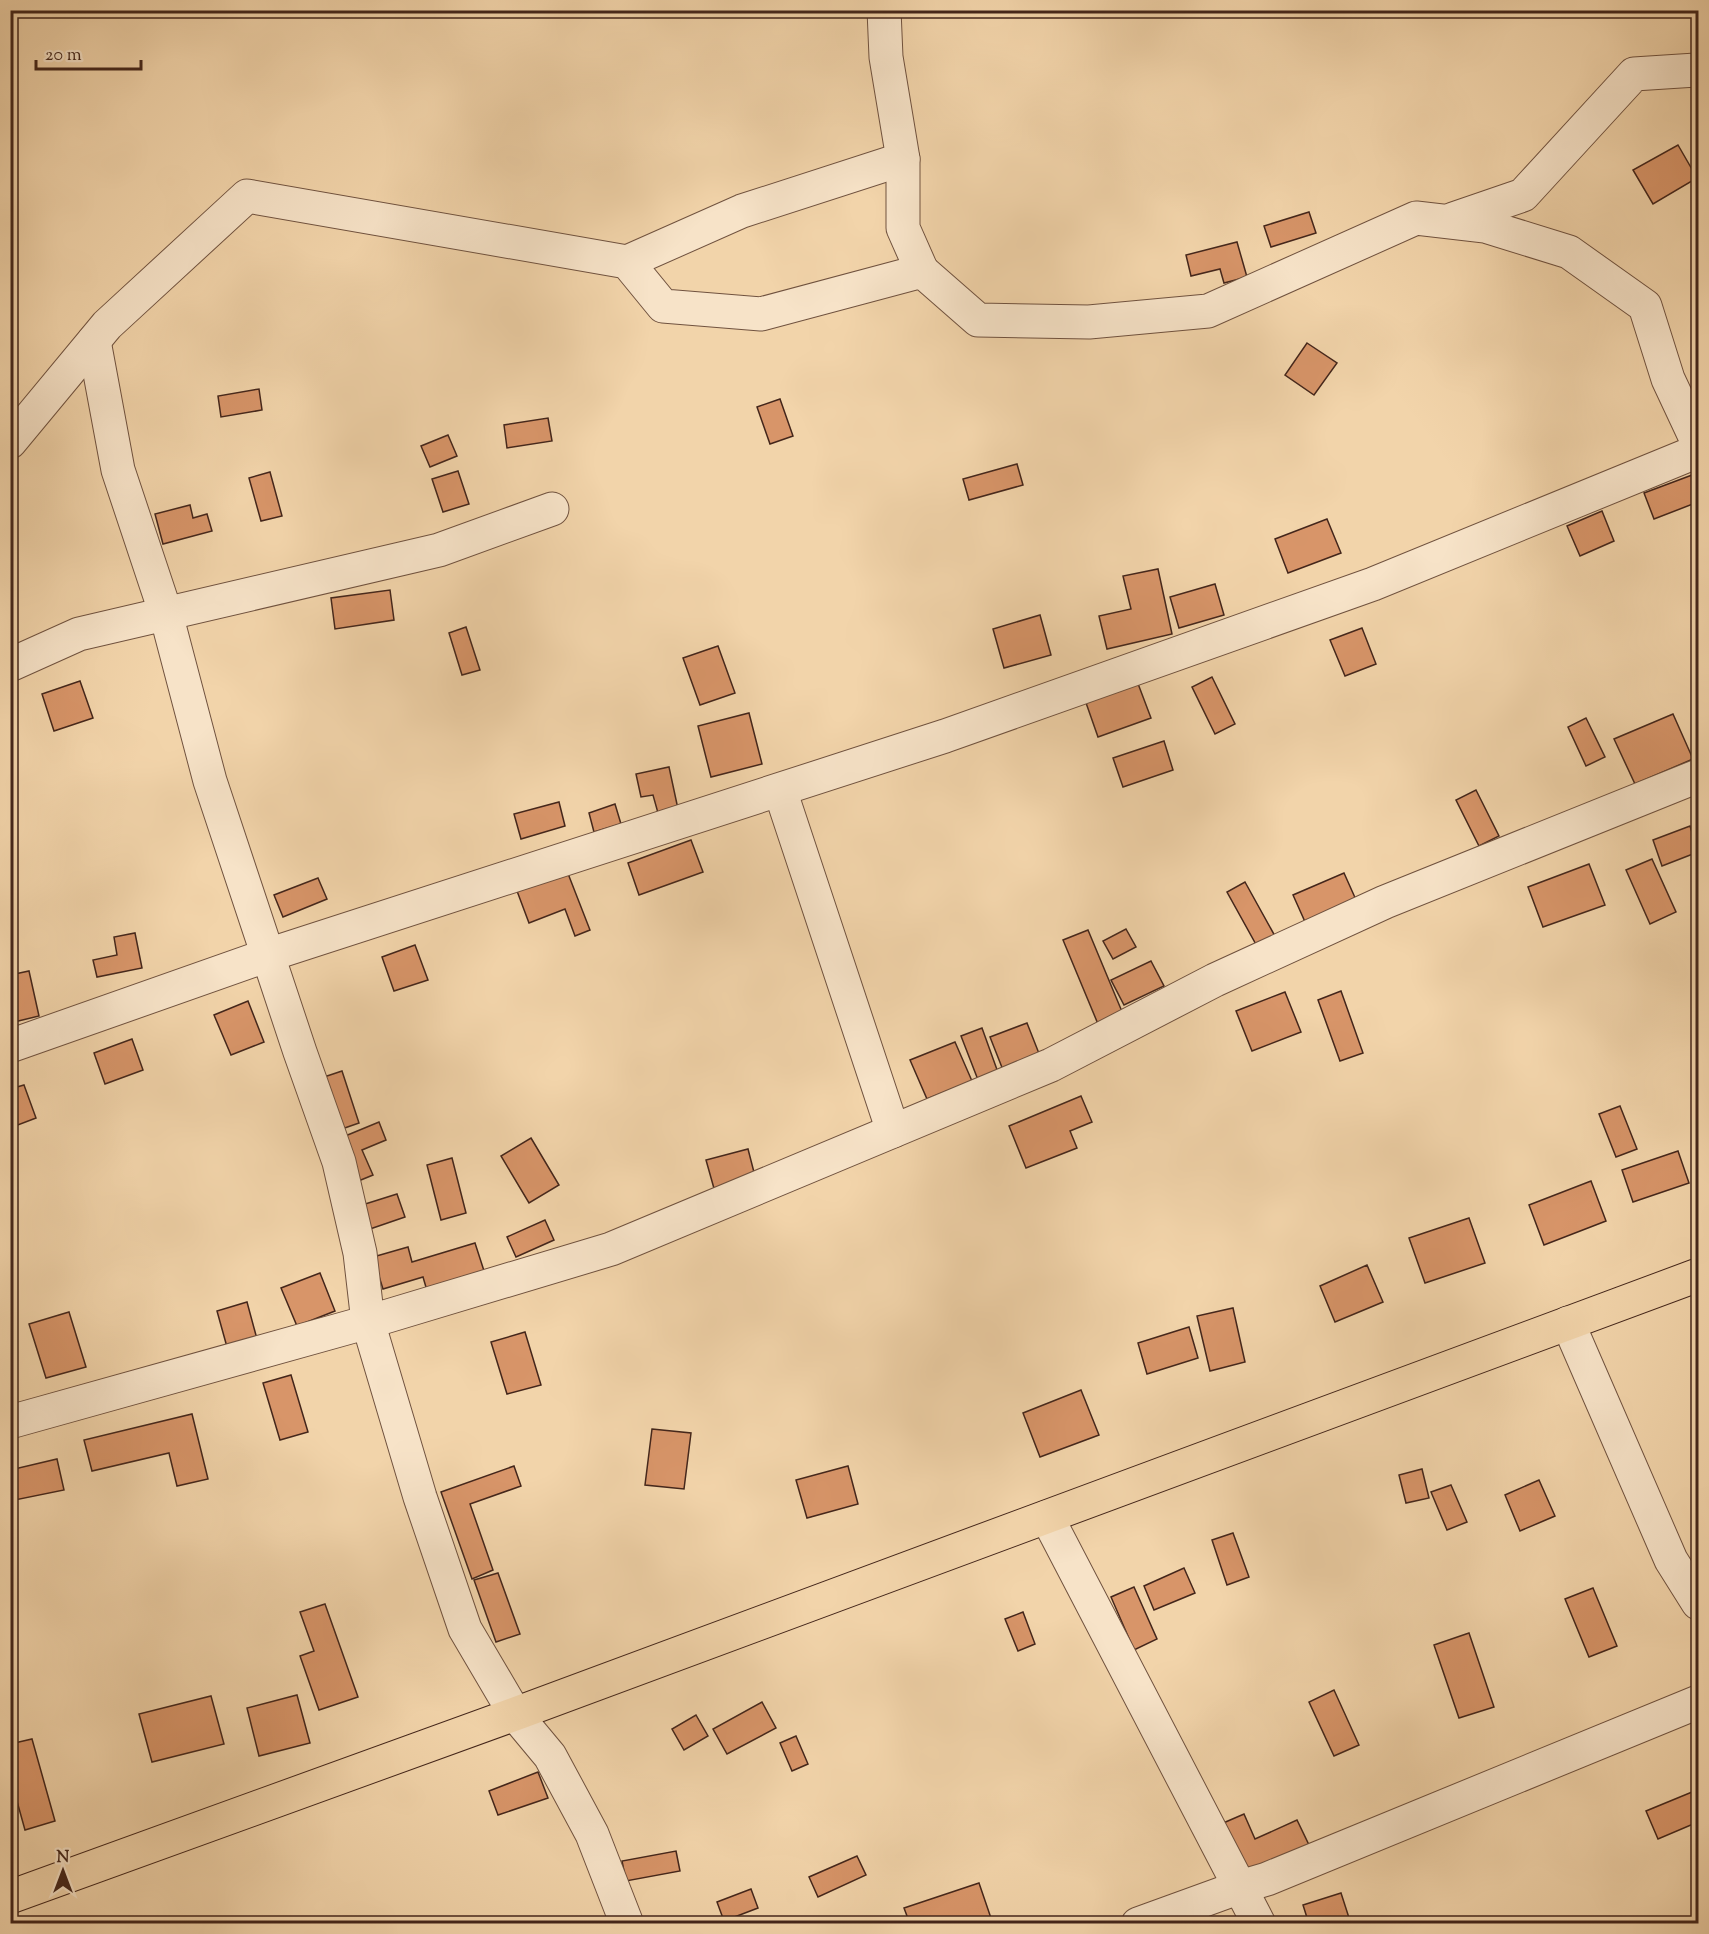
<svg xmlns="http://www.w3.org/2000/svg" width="1709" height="1934" font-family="'Sorts Mill Goudy',serif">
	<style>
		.building { fill: #d89569; stroke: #44261b; stroke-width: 1.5 }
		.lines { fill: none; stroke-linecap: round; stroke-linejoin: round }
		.minor-casing { stroke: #70523f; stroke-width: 35 }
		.highway-casing { stroke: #44261b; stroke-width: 35 }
		.minor { stroke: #f7e3c8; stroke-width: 33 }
		.highway { stroke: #f2d4aa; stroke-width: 33 }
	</style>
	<rect width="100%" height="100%" fill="#f2d4aa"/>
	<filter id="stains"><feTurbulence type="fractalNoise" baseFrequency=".00333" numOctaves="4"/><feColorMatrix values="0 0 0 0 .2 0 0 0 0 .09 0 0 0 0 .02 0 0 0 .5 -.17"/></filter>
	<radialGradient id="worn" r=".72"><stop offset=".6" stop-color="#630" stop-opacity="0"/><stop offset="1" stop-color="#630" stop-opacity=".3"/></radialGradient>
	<g class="building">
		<polygon points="1678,145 1697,178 1653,204 1633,170"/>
		<polygon points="1309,212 1316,233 1271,247 1264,226"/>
		<polygon points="1237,242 1247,277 1224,283 1220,269 1191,276 1186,255"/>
		<polygon points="1307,343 1337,363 1314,395 1285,375"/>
		<polygon points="259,389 262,410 221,417 218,396"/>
		<polygon points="780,399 793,436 770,444 757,407"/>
		<polygon points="548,418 552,441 507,448 504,425"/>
		<polygon points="448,435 457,456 430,467 421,446"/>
		<polygon points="1017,464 1023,485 969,500 963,479"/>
		<polygon points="458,471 469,504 443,512 432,479"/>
		<polygon points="270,472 282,516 261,521 249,478"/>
		<polygon points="1692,475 1698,492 1698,502 1654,519 1644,493"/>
		<polygon points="190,505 193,518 207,514 212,531 163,544 155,514"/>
		<polygon points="1602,511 1614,541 1580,556 1567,526"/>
		<polygon points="1327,519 1341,553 1288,573 1275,539"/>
		<polygon points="1158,569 1172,634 1107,649 1099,616 1131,609 1123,576"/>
		<polygon points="1215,584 1224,615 1179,628 1170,597"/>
		<polygon points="390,590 394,620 335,629 331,598"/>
		<polygon points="1040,615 1051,655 1004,668 993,629"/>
		<polygon points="466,627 480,670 462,675 449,633"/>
		<polygon points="1362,628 1376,664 1345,676 1330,640"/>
		<polygon points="718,646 735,693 700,705 683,658"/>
		<polygon points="1212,677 1235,724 1215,734 1192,687"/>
		<polygon points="80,681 93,718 54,731 42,694"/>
		<polygon points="1137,681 1151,718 1098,737 1085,700"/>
		<polygon points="749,713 762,764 711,777 698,726"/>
		<polygon points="1673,714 1693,759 1635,784 1614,739"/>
		<polygon points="1586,718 1605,757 1586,766 1568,727"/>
		<polygon points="1164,741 1173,770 1123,787 1113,758"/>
		<polygon points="669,767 678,809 658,813 653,795 641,797 636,774"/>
		<polygon points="1476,790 1499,836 1479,846 1456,800"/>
		<polygon points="559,802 565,826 521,839 514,814"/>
		<polygon points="615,804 621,824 594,832 589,813"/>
		<polygon points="1690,826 1698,852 1662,866 1653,840"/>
		<polygon points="691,840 703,872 639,895 628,863"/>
		<polygon points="1652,859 1676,912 1650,924 1626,870"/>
		<polygon points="1589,864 1605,905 1543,927 1528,887"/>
		<polygon points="567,871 590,930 575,936 565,909 529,923 517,891"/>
		<polygon points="1344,873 1357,902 1306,924 1293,895"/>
		<polygon points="318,878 327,899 283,917 274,895"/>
		<polygon points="1245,882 1276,938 1258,948 1227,892"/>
		<polygon points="1126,929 1136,947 1113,959 1103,941"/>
		<polygon points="1088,930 1123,1014 1098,1024 1063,940"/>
		<polygon points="135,933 142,968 97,977 93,960 117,955 114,937"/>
		<polygon points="415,945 428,980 394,991 382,957"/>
		<polygon points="1151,961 1164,986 1124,1005 1111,980"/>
		<polygon points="29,971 39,1016 10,1023 10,975"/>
		<polygon points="1341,991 1363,1053 1340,1061 1318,1000"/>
		<polygon points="1285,992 1301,1032 1252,1051 1236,1011"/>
		<polygon points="248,1001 264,1042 231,1055 214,1015"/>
		<polygon points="1027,1023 1040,1056 1003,1070 990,1037"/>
		<polygon points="982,1028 1000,1078 980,1085 961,1036"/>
		<polygon points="132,1039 143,1070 105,1084 94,1053"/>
		<polygon points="955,1042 972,1081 927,1099 910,1060"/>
		<polygon points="342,1071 359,1123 336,1131 318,1079"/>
		<polygon points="24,1085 36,1118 10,1128 10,1089"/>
		<polygon points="1081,1096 1092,1122 1070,1131 1077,1148 1026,1168 1009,1126"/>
		<polygon points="1620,1106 1637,1149 1616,1157 1599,1114"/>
		<polygon points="379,1122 386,1140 362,1150 373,1175 356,1182 338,1139"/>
		<polygon points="531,1138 559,1185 529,1203 501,1156"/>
		<polygon points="748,1149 756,1180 715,1192 706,1160"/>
		<polygon points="1678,1151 1689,1183 1633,1202 1622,1170"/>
		<polygon points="452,1158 466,1213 441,1220 427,1165"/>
		<polygon points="1591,1181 1606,1221 1544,1245 1529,1205"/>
		<polygon points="397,1194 405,1217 370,1229 362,1205"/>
		<polygon points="1469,1218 1485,1263 1425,1283 1409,1238"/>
		<polygon points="545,1220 554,1240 516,1257 507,1237"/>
		<polygon points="475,1243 486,1277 428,1294 423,1277 383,1289 373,1257 408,1247 412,1262"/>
		<polygon points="1367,1265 1383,1302 1335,1322 1320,1286"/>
		<polygon points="320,1273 335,1311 297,1326 281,1288"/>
		<polygon points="247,1302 257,1339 227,1347 217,1311"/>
		<polygon points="1233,1308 1245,1362 1210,1371 1197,1316"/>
		<polygon points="69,1312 86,1367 46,1378 29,1324"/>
		<polygon points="1189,1327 1198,1358 1147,1374 1138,1343"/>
		<polygon points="525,1332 541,1385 507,1394 491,1342"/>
		<polygon points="291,1375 308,1432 280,1440 263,1383"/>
		<polygon points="1081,1390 1099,1435 1040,1457 1023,1413"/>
		<polygon points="192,1414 208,1479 177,1486 169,1453 92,1471 84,1440"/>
		<polygon points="652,1429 691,1433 684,1489 645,1485"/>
		<polygon points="57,1459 64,1490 15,1500 10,1482 10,1470"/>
		<polygon points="514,1466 521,1486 470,1504 493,1570 472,1579 441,1492"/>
		<polygon points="848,1466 858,1504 807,1518 796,1480"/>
		<polygon points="1422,1469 1429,1498 1406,1503 1399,1475"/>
		<polygon points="1539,1480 1555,1516 1520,1531 1505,1495"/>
		<polygon points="1451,1485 1467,1522 1447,1530 1431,1492"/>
		<polygon points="1233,1533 1249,1577 1227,1585 1212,1540"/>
		<polygon points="1184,1568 1195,1593 1154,1610 1144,1586"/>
		<polygon points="498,1573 520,1634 496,1642 474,1580"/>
		<polygon points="1134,1587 1157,1639 1134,1650 1111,1597"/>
		<polygon points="1593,1588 1617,1646 1589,1657 1565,1599"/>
		<polygon points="325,1604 358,1697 319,1710 300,1656 314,1651 300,1612"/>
		<polygon points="1023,1612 1035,1644 1018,1651 1005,1619"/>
		<polygon points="1469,1633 1494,1707 1459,1718 1434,1645"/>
		<polygon points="1334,1690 1359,1745 1334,1756 1309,1702"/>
		<polygon points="297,1695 310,1743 259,1756 247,1708"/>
		<polygon points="211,1696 224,1744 152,1762 139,1714"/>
		<polygon points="762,1702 776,1728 727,1754 713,1729"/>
		<polygon points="696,1715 708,1736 684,1750 672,1729"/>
		<polygon points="796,1736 808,1764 792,1771 780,1743"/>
		<polygon points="32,1739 55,1821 25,1830 10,1776 10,1744"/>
		<polygon points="538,1772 548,1798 498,1815 489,1791"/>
		<polygon points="1692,1792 1698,1808 1698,1822 1658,1839 1646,1811"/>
		<polygon points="1244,1814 1255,1839 1297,1820 1309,1845 1244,1874 1221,1824"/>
		<polygon points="676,1851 680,1871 626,1881 622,1861"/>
		<polygon points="857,1856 866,1875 818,1897 809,1877"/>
		<polygon points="979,1883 993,1924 910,1924 904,1908"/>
		<polygon points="751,1889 758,1908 724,1921 717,1902"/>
		<polygon points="1341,1893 1351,1924 1309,1924 1303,1905"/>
	</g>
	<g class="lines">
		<g class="minor-casing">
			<g id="minor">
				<polyline points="884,10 886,57 903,159 903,228 922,271"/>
				<polyline points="1453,219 1523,195 1634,74 1696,70"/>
				<polyline points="627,262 742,211 903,159"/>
				<polyline points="94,341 118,470 166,614 210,781 300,1052 339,1162 360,1253 368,1322 420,1497 465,1629 515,1714 550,1756 592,1834 627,1924"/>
				<polyline points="10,442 107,325 247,196 627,262 663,306 761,314 922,271 978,320 1089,322 1208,311 1416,218 1485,226 1569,252 1645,306 1668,379 1698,443"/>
				<polyline points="10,665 79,634 439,550 552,509"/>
				<polyline points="780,790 893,1131"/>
				<polyline points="10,1046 268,955 945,736 1373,584 1698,451"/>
				<polyline points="1568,1323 1671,1560 1698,1603"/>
				<polyline points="10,1422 368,1322 611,1249 1051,1065 1215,980 1385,902 1698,776"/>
				<polyline points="1047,1517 1259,1924"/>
				<polyline points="1138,1924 1240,1887 1267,1879 1698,1702"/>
			</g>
		</g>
		<g class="highway-casing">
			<polyline id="highway" points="10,1897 515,1714 1698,1275"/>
		</g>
		<use href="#minor" class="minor"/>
		<use href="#highway" class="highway"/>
	</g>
	<rect width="1709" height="1934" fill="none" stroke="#f2d4aa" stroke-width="36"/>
	<rect x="12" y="12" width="1685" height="1910" fill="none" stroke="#44261b" stroke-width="3"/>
	<rect x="18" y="18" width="1673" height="1898" fill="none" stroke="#44261b" stroke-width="1.5"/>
	<g transform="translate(63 1871)" stroke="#f7e3c8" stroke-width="4.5" paint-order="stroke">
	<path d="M0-4.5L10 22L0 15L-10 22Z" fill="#44261b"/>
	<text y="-9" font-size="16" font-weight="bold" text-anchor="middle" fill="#44261b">N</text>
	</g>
	<path d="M36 60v9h105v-9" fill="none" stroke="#44261b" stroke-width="3"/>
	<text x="45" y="60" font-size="18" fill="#44261b" stroke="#f7e3c8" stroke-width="4.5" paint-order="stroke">20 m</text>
	<rect width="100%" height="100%" filter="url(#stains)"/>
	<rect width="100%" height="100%" fill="url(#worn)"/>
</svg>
